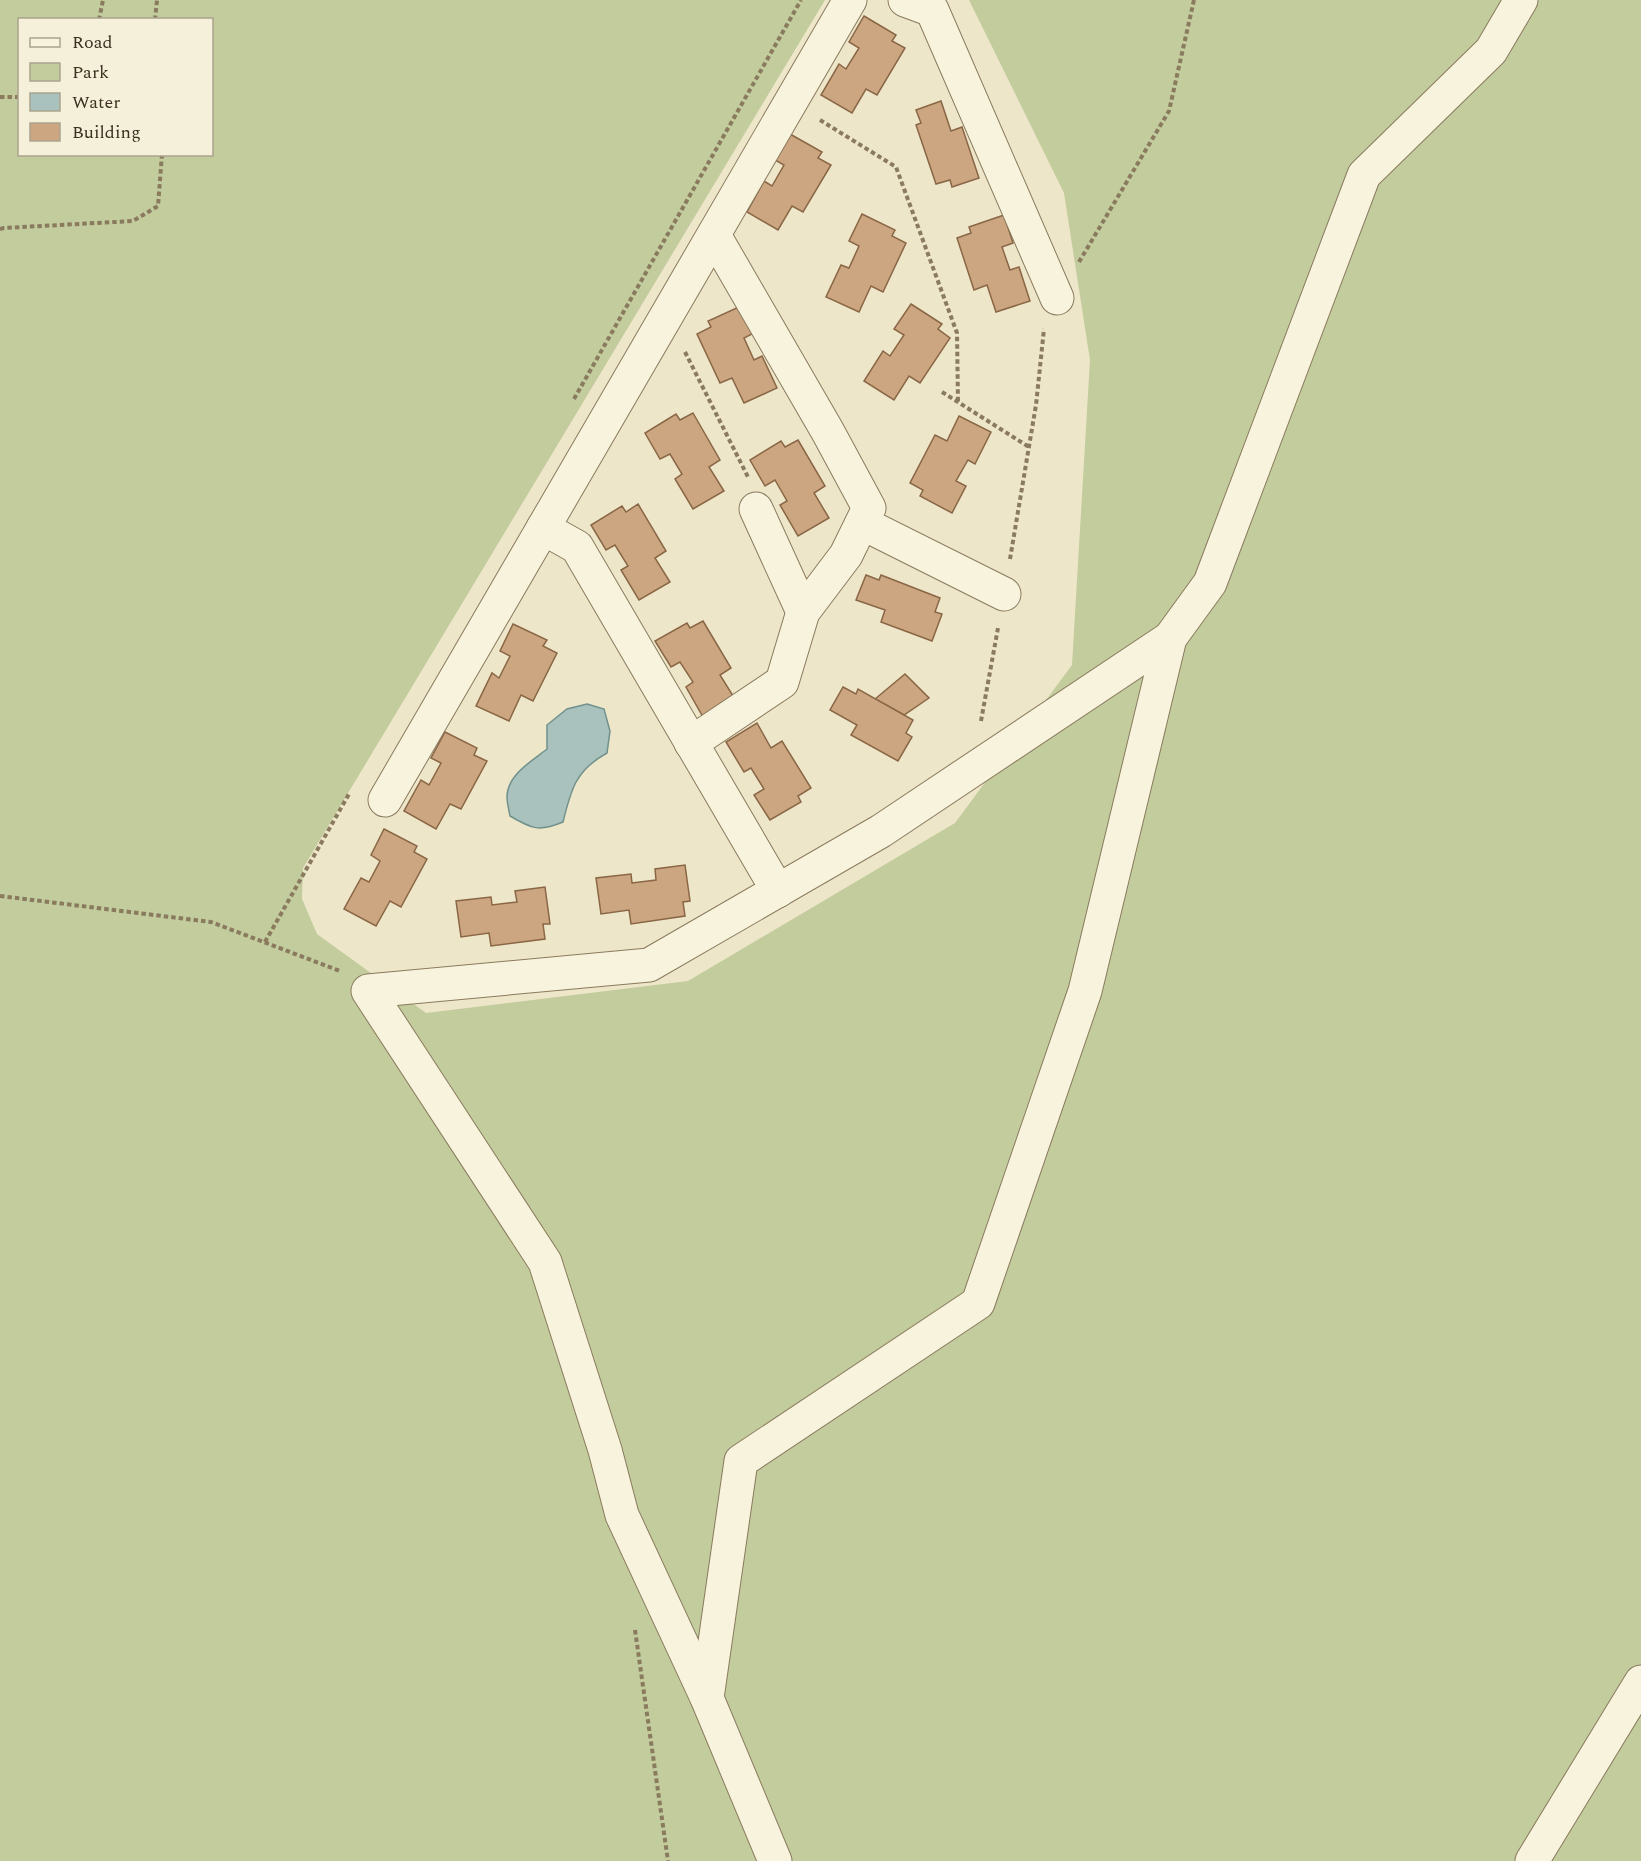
<svg xmlns="http://www.w3.org/2000/svg" width="1641" height="1861" font-family="Spectral,serif">
	<style>
		.green { fill: #c2cc9d; fill-rule: evenodd }
		.water { fill: #aac2bd; stroke: #70918c; stroke-width: 1.5 }
		.building { fill: #cba681; stroke: #896645; stroke-width: 1.5 }
		.lines { fill: none; stroke-linecap: round; stroke-linejoin: round }
		.minor-casing { stroke: #8a7a5e; stroke-width: 35 }
		.path { stroke: #8a7a5e; stroke-width: 4; stroke-dasharray: 4.5 3; stroke-linecap: butt }
		.minor { stroke: #f8f3dd; stroke-width: 33 }
	</style>
	<rect width="100%" height="100%" fill="#eee6c9"/>
	<path class="green" d="M0,0H825L303,868L302,899L317,934L426,1013L688,981L955,823L1072,665L1090,360L1064,193L969,0H1641V1861H0ZM20,20H212V154H20Z"/>
	<path class="water" d="M587,704L604,709L610,731L607,753C576,770 571,789 563,822C539,832 532,829 510,816C509,810 507,803 507,797C507,775 532,761 547,749V725L567,709Z"/>
	<g class="building">
		<polygon points="864,16 896,35 892,41 905,48 877,95 866,89 852,113 821,95 839,64 846,69 859,48 849,42"/>
		<polygon points="941,101 951,131 962,127 979,178 952,187 950,180 936,184 916,125 921,123 916,110"/>
		<polygon points="790,134 822,152 818,158 831,165 803,212 792,206 778,230 747,212 764,181 772,186 784,165 775,160"/>
		<polygon points="862,214 895,230 892,236 906,243 883,292 871,286 859,312 826,297 841,265 849,268 859,246 849,241"/>
		<polygon points="1004,215 1013,243 1002,247 1010,270 1019,267 1030,301 996,312 987,285 974,290 957,238 971,233 969,227"/>
		<polygon points="911,304 942,324 938,329 950,338 920,383 909,376 894,400 864,381 883,351 890,356 904,335 894,329"/>
		<polygon points="741,306 754,333 744,338 754,360 762,356 777,388 744,403 732,378 720,383 697,334 711,327 708,321"/>
		<polygon points="693,413 720,460 709,467 724,491 693,509 675,479 682,474 670,454 660,459 645,433 676,414 680,420"/>
		<polygon points="959,416 991,432 975,464 968,460 956,481 966,486 952,513 920,496 923,490 910,483 935,435 947,441"/>
		<polygon points="798,440 825,486 814,493 829,518 798,536 780,505 787,501 775,480 765,486 750,460 781,441 785,447"/>
		<polygon points="638,504 666,551 655,558 670,582 639,600 621,570 628,566 615,545 606,550 591,525 622,506 626,512"/>
		<polygon points="866,575 879,580 881,575 940,598 935,612 942,614 932,641 881,622 885,610 856,600"/>
		<polygon points="703,621 731,668 720,675 735,699 703,717 686,687 693,682 680,662 671,667 655,641 687,623 690,628"/>
		<polygon points="513,624 547,640 543,646 557,653 533,701 521,695 509,721 476,706 492,673 499,678 510,656 500,651"/>
		<polygon points="905,674 929,698 904,715 875,699"/>
		<polygon points="843,687 856,694 858,689 913,720 906,733 912,737 898,761 851,735 857,725 830,710"/>
		<polygon points="757,723 771,748 782,741 811,788 798,796 801,802 770,820 754,795 764,789 751,768 744,772 726,742"/>
		<polygon points="445,732 477,748 474,755 487,761 461,809 450,804 436,829 404,811 421,780 429,785 441,763 431,758"/>
		<polygon points="384,829 417,846 414,852 427,859 401,907 390,901 376,926 344,909 361,878 369,882 380,861 371,855"/>
		<polygon points="685,865 690,901 683,902 685,916 631,924 629,910 601,914 596,878 631,874 632,883 656,880 655,869"/>
		<polygon points="545,887 550,924 543,924 545,939 491,946 489,933 461,937 456,901 491,897 492,905 517,902 515,891"/>
	</g>
	<g class="lines">
		<g class="minor-casing">
			<g id="minor">
				<polyline points="905,0 932,10 1057,298"/>
				<polyline points="756,509 803,612"/>
				<polyline points="862,523 1004,594"/>
				<polyline points="543,528 577,547 778,891"/>
				<polyline points="691,743 782,682 803,612 846,555 869,508 828,432 714,235"/>
				<polyline points="385,800 850,0"/>
				<polyline points="707,1698 741,1461 978,1303 1085,991 1170,638 1210,583 1364,175 1491,51 1521,0"/>
				<polyline points="775,1861 707,1698 622,1515 605,1450 545,1262 368,991 649,965 881,831 1170,638"/>
				<polyline points="1532,1861 1641,1682"/>
			</g>
		</g>
		<g class="path">
			<polyline points="99,20 103,0"/>
			<polyline points="155,20 157,0"/>
			<polyline points="0,97 20,97"/>
			<polyline points="820,120 896,167 957,333 958,403"/>
			<polyline points="0,229 4,228 133,221 158,206 162,154"/>
			<polyline points="1079,262 1169,111 1194,0"/>
			<polyline points="685,352 748,477"/>
			<polyline points="942,392 1029,447"/>
			<polyline points="574,399 801,0"/>
			<polyline points="1010,559 1036,405 1044,329"/>
			<polyline points="981,721 998,628"/>
			<polyline points="0,896 211,922 340,971"/>
			<polyline points="265,942 349,794"/>
			<polyline points="635,1630 668,1861"/>
		</g>
		<use href="#minor" class="minor"/>
	</g>
	<rect x="18" y="18" width="195" height="138" fill="#f5f0d9" stroke="#aba38f" stroke-width="1.5"/>
	<rect x="30" y="38" width="30" height="9" fill="#f8f3dd" stroke="#aba38f" stroke-width="1.5"/>
	<text x="72" y="48" font-size="18" fill="#3b3021">Road</text>
	<rect x="30" y="63" width="30" height="18" fill="#c2cc9d" stroke="#aba38f" stroke-width="1.5"/>
	<text x="72" y="78" font-size="18" fill="#3b3021">Park</text>
	<rect x="30" y="93" width="30" height="18" fill="#aac2bd" stroke="#aba38f" stroke-width="1.5"/>
	<text x="72" y="108" font-size="18" fill="#3b3021">Water</text>
	<rect x="30" y="123" width="30" height="18" fill="#cba681" stroke="#aba38f" stroke-width="1.5"/>
	<text x="72" y="138" font-size="18" fill="#3b3021">Building</text>
</svg>
